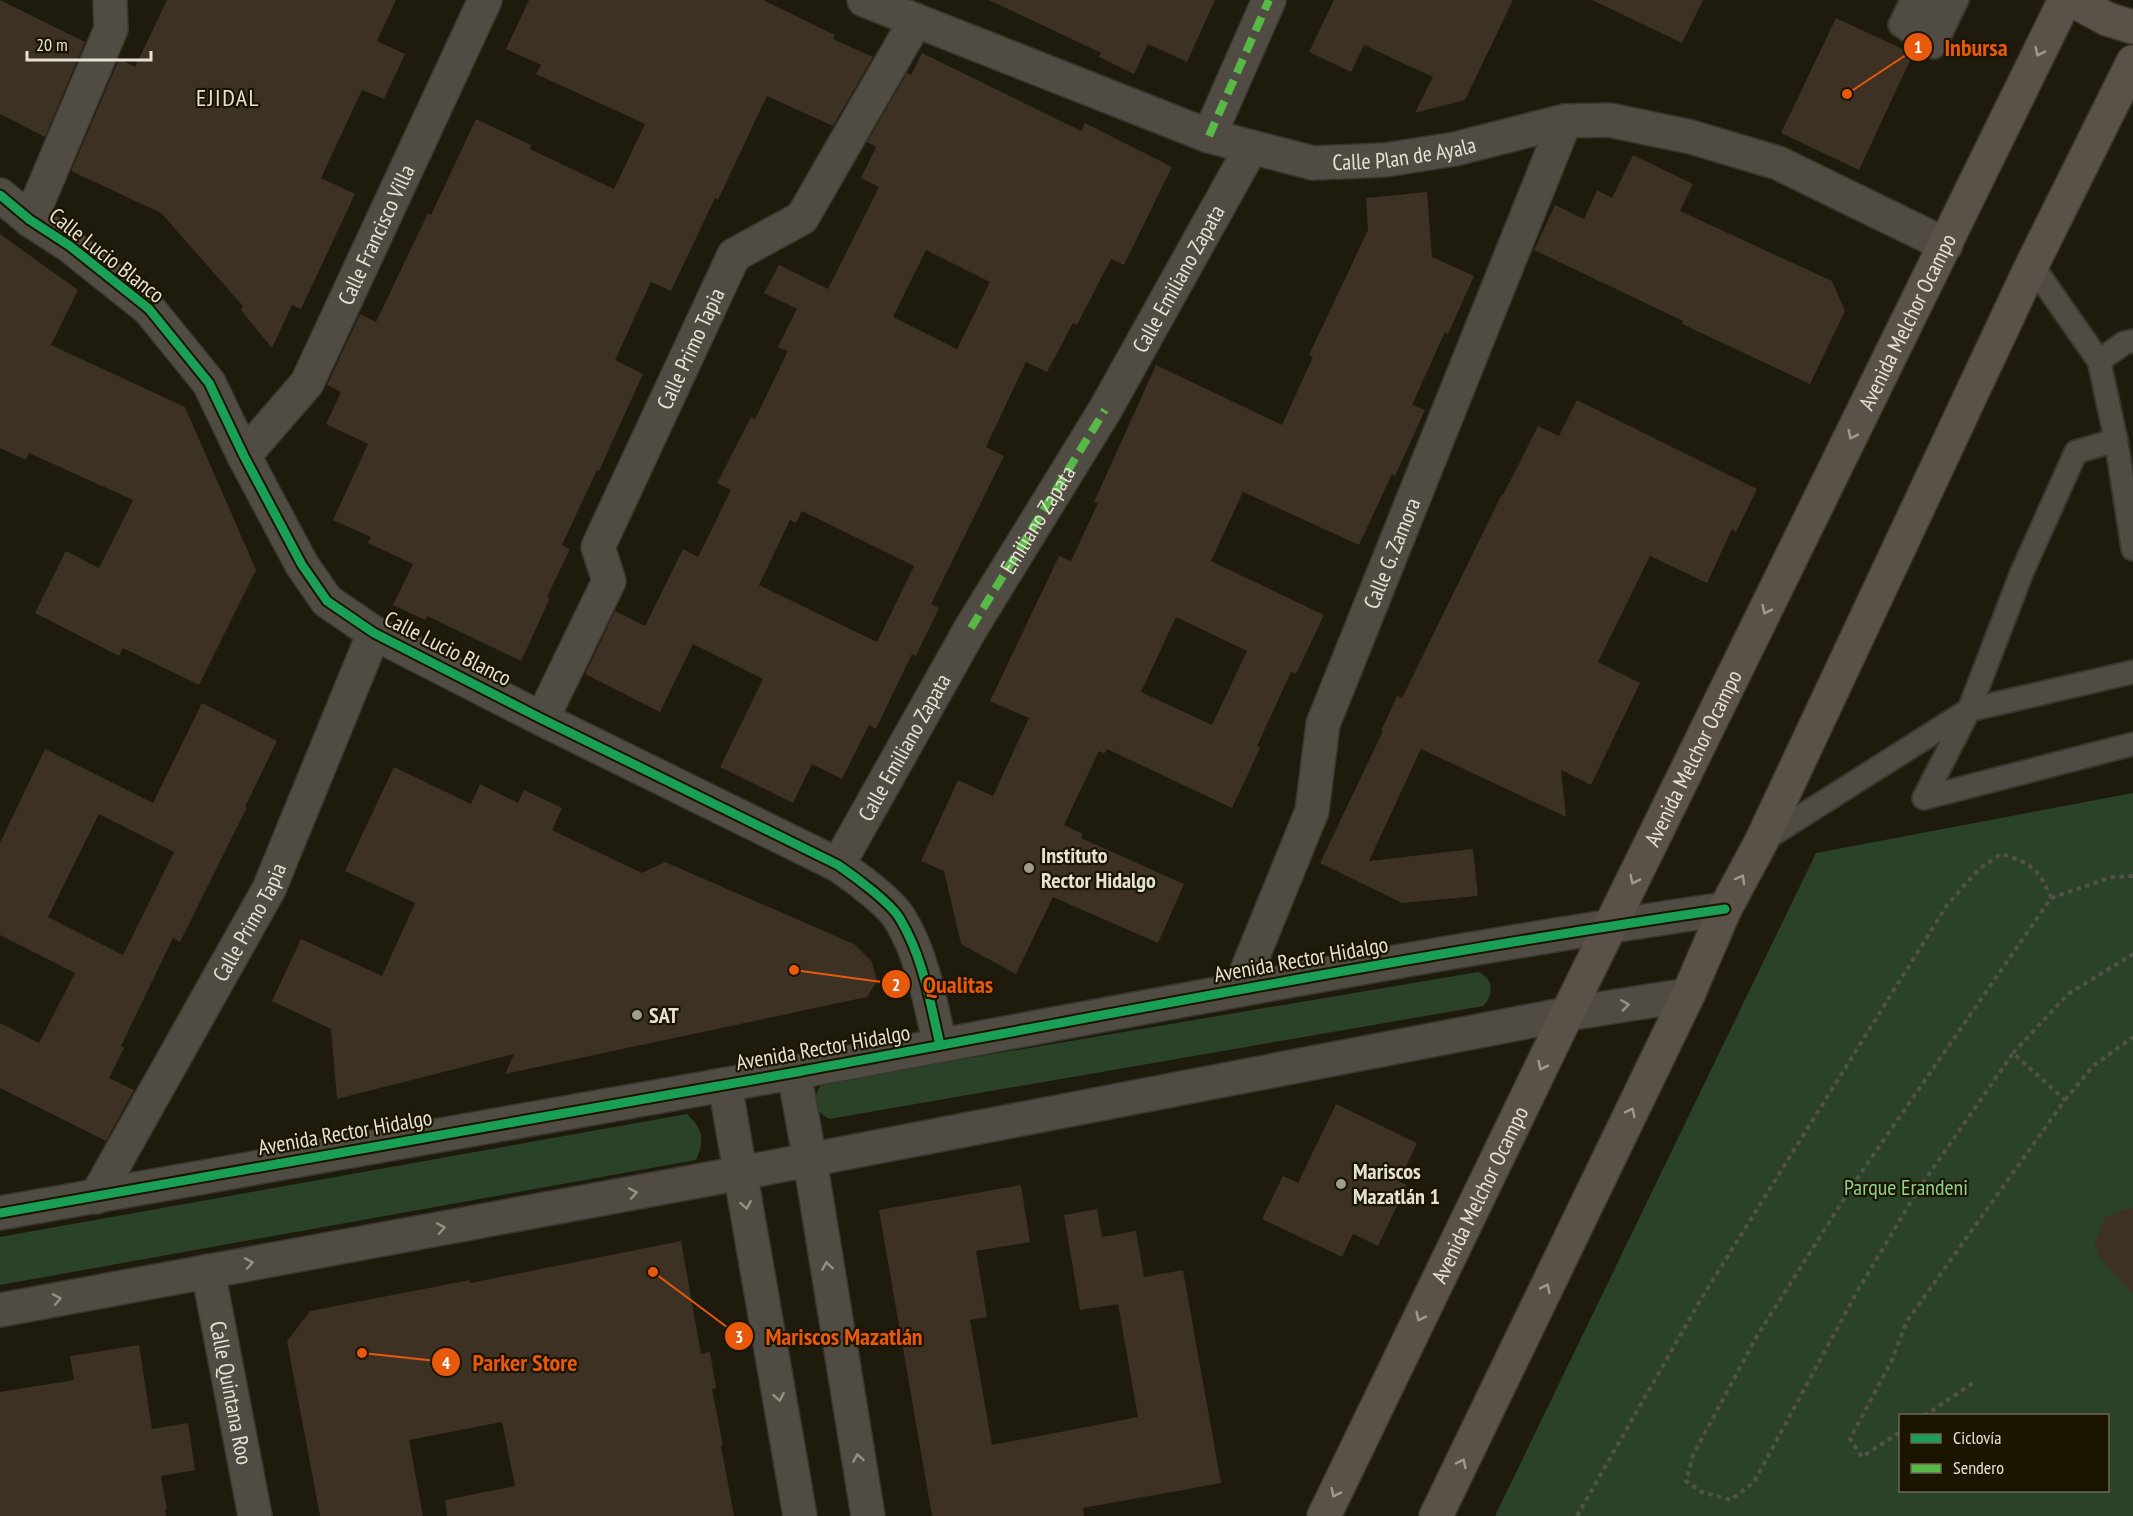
<svg xmlns="http://www.w3.org/2000/svg" width="2133" height="1516" font-family="'PT Sans Narrow',sans-serif">
	<style>
		.green { fill: #2a4328; fill-rule: evenodd }
		.building { fill: #3c3123; fill-rule: evenodd }
		.lines { fill: none; stroke-linecap: round; stroke-linejoin: round }
		.lane-casing { stroke: #38362d; stroke-width: 26 }
		.street-casing { stroke: #38362d; stroke-width: 36 }
		.secondary-casing { stroke: #38362d; stroke-width: 36 }
		.primary-casing { stroke: #38362d; stroke-width: 36 }
		.path { stroke: #545146; stroke-width: 4; stroke-dasharray: 4.5 4.5; stroke-linecap: butt }
		.lane { stroke: #504c43; stroke-width: 22 }
		.street { stroke: #504c43; stroke-width: 33 }
		.secondary { stroke: #504c43; stroke-width: 33 }
		.primary { stroke: #5a5148; stroke-width: 33 }
		.quiet { stroke: #58b947; stroke-width: 8; stroke-dasharray: 15 8; stroke-linecap: butt }
		.cycleway-casing { stroke: #1b1500; stroke-width: 13 }
		.cycleway { stroke: #1a9f57; stroke-width: 9 }
		.oneway { stroke: #a09a8e }
		.oneway2 { stroke: #949084 }
		.poi-dot { fill: #a09c8d; stroke: #1b1500; stroke-width: 2 }
		.labels { text-anchor: middle; stroke-width: 4.5; stroke-linejoin: round; paint-order: stroke }
		.street-label { font-size: 22px; fill: #e6e2d3; stroke: #1b1500 }
		.poi-label { font-size: 22px; font-weight: bold; fill: #e6e2d3; stroke: #1b1500; text-anchor: start }
		.park-label { font-size: 22px; fill: #8dd28c; stroke: #1b1500 }
		.neighbourhood-label { font-size: 24px; letter-spacing: 1.5px; fill: #e6e2d3; stroke: #1b1500 }
		.leader { fill: none; stroke: #e8590c; stroke-width: 2 }
		.callout-dot { fill: #e8590c; stroke: #1b1500; stroke-width: 2 }
		.mark-label { font-size: 18px; text-anchor: middle; font-weight: bold; fill: #fff }
		.callout-label { font-size: 24px; text-anchor: middle; font-weight: bold; fill: #e8590c; stroke: #1b1500; stroke-width: 4.5; stroke-linejoin: round; paint-order: stroke }
	</style>
	<rect width="100%" height="100%" fill="#1e1a0c"/>
	<g class="green">
		<path d="M2133,793V1516H1495L1816,853ZM1900,1416H2108V1490H1900Z"/>
		<path d="M1478,972C1494,978 1494,995 1483,1006L829,1119C812,1110 812,1098 822,1083Z"/>
		<path d="M687,1114C703,1129 705,1140 696,1160L0,1285V1237Z"/>
	</g>
	<g class="building">
		<polygon points="0,0 85,42 45,137 0,114"/>
		<polygon points="167,0 396,0 377,41 405,54 384,99 362,90 321,178 355,194 301,309 292,305 272,348 241,310 243,306 161,213 71,171 119,59 135,67"/>
		<polygon points="529,0 763,0 835,35 833,39 873,57 833,126 767,96 718,200 715,198 671,291 651,282 615,360 643,374 599,471 597,470 562,545 570,549 547,597 550,598 521,661 427,616 425,620 393,605 413,564 368,543 371,537 333,520 368,444 326,424 341,392 327,385 360,314 376,322 428,213 431,215 476,119 531,145 530,149 614,189 645,124 536,74 541,65 506,49"/>
		<polygon points="989,0 1215,0 1187,62 1148,44 1134,74 1099,57 1101,53"/>
		<polygon points="1334,0 1513,0 1465,100 1415,113 1433,77 1364,45 1351,72 1309,52"/>
		<polygon points="1592,0 1703,0 1682,43"/>
		<polygon points="1836,18 1913,54 1859,170 1781,133"/>
		<path d="M922,53L1081,131L1085,123L1172,167L1124,265L1111,259L1077,325L1073,323L1047,372L1026,362L986,447L1004,456L931,604L939,608L916,656L912,654L876,729L869,725L842,779L812,764L793,803L720,767L763,679L693,644L660,712L585,674L615,611L645,626L683,549L698,557L731,490L717,483L751,417L755,419L788,351L778,347L797,309L764,293L779,265L828,289L879,187L861,178L876,147L867,142L907,73L911,75ZM926,250L990,282L957,349L893,317ZM802,511L914,566L877,642L759,585L790,520L796,523Z"/>
		<polygon points="1633,155 1693,184 1680,211 1832,281 1845,311 1810,384 1682,324 1683,321 1534,250 1555,205 1584,219 1597,190 1612,198"/>
		<path d="M1427,192L1432,257L1474,276L1448,334L1445,332L1412,405L1425,410L1395,476L1392,474L1359,545L1243,492L1211,561L1324,615L1296,674L1291,672L1257,746L1260,748L1232,808L1107,749L1104,754L1099,751L1064,825L1083,834L1081,838L1184,884L1158,943L1053,897L1016,974L961,944L944,871L921,861L958,780L993,796L1029,718L990,701L1059,556L1071,561L1098,503L1094,502L1156,365L1282,425L1313,357L1309,355L1368,230L1366,198ZM1176,617L1247,651L1212,725L1141,692Z"/>
		<polygon points="0,234 78,290 51,345 185,407 256,570 199,685 123,648 119,656 35,613 66,551 99,568 133,500 29,453 26,460 0,448"/>
		<polygon points="1577,400 1757,489 1736,532 1732,529 1707,583 1650,556 1598,662 1640,683 1591,785 1561,770 1566,817 1421,749 1369,861 1473,849 1478,896 1402,903 1320,863 1383,731 1381,731 1397,696 1402,698 1502,494 1503,495 1538,426 1559,436"/>
		<path d="M202,703L277,741L245,807H247L180,942L173,938L121,1046L124,1048L109,1078L134,1090L106,1141L0,1088V1023L39,1043L75,973L0,935V843L45,749L153,803ZM99,814L174,852L123,955L48,917Z"/>
		<polygon points="394,767 471,804 480,784 518,803 524,790 562,808 552,830 642,873 665,862 854,944 872,962 877,981 867,997 505,1074 514,1054 337,1099 331,1029 272,1001 301,939 382,976 415,903 345,871"/>
		<polygon points="1336,1104 1417,1143 1399,1182 1407,1185 1378,1246 1353,1234 1342,1257 1262,1219 1283,1176 1298,1183"/>
		<polygon points="1021,1185 1030,1242 976,1251 987,1317 970,1320 992,1445 1138,1417 1118,1304 1080,1310 1064,1215 1097,1209 1102,1237 1136,1231 1144,1277 1183,1270 1221,1483 1083,1508 1084,1516 932,1516 879,1210"/>
		<polygon points="2133,1207 2133,1294 2101,1260 2094,1245 2105,1217"/>
		<polygon points="681,1241 701,1354 710,1352 716,1388 712,1389 723,1445 721,1446 734,1516 447,1516 445,1500 515,1486 502,1422 409,1440 423,1516 320,1516 287,1341 310,1311 470,1280 470,1283"/>
		<polygon points="139,1345 152,1429 188,1423 195,1470 161,1476 167,1509 165,1509 166,1516 0,1516 0,1392 74,1380 70,1356"/>
	</g>
	<g class="lines">
		<g class="lane-casing">
			<g id="lane">
				<polyline points="1912,0 1900,25 1934,47 1957,0"/>
				<polyline points="1918,36 1934,0"/>
				<polyline points="2032,265 2099,361 2116,440 2133,549"/>
				<polyline points="2099,361 2124,343 2133,341"/>
				<polyline points="1924,798 1969,710 2022,572 2076,452 2116,440"/>
				<polyline points="1924,798 2133,744"/>
				<polyline points="1762,841 1969,710 2133,672"/>
			</g>
		</g>
		<g class="street-casing">
			<g id="street">
				<path id="s1" d="M864,0L1209,136L1313,163L1385,160L1455,149L1565,121L1609,120L1691,137L1778,163L1946,245"/>
				<polyline points="1209,136 1269,0"/>
				<path d="M0,195L30,220L70,246L149,309L209,383L244,456L302,565L327,601L374,633L542,719L838,865C854,876 891,903 900,919C923,957 930,1002 940,1045"/>
				<polyline points="30,220 111,29 110,0"/>
				<path id="s2" d="M244,456L307,383L485,0"/>
				<path id="s3" d="M542,719L609,581L598,547L734,255L802,218L916,20"/>
				<path id="s4" d="M838,865L971,628L1105,410L1251,148"/>
				<path id="s5" d="M1239,990L1312,811L1323,724L1565,121"/>
				<path id="s6" d="M96,1197L269,889L374,633"/>
				<path id="s7" d="M208,1271L255,1516"/>
			</g>
		</g>
		<g class="secondary-casing">
			<g id="secondary">
				<polyline points="794,1073 810,1160 868,1516"/>
				<polyline points="725,1085 800,1516"/>
				<path d="M0,1213C266,1167 532,1121 797,1072C1106,1015 1414,954 1725,909"/>
				<polyline points="0,1310 741,1173 1567,1014 1688,995"/>
			</g>
		</g>
		<g class="primary-casing">
			<g id="primary">
				<polyline points="2072,0 2107,19 2133,27"/>
				<path id="s8" d="M1324,1516L1567,1014L2065,0"/>
				<polyline points="1436,1516 1688,995 1725,909 1761,842 2032,265 2133,62"/>
			</g>
		</g>
		<g class="path">
			<polyline points="2051,898 2112,877 2133,876"/>
			<polyline points="2013,1053 2068,994 2133,954"/>
			<polyline points="2065,1100 2093,1066 2133,1037"/>
			<polyline points="1924,1416 1976,1381"/>
			<path d="M1577,1516L1701,1299L1947,905L1979,869L2001,854C2030,862 2040,870 2051,898L1856,1180L1757,1336L1693,1455L1686,1481L1702,1492L1731,1500L1754,1482L1858,1290L1918,1190L2013,1053L2065,1100L1907,1321L1891,1362L1850,1439L1862,1457L1900,1432"/>
		</g>
		<use href="#lane" class="lane"/>
		<use href="#street" class="street"/>
		<use href="#secondary" class="secondary"/>
		<use href="#primary" class="primary"/>
		<g class="quiet">
			<polyline points="1209,136 1269,0"/>
			<polyline points="971,628 1105,410"/>
		</g>
		<g class="cycleway-casing">
			<g id="cycleway">
				<path d="M0,195L30,220L70,246L149,309L209,383L244,456L302,565L327,601L374,633L542,719L838,865C854,876 891,903 900,919C923,957 930,1002 940,1045"/>
				<path d="M0,1213C266,1167 532,1121 797,1072C1106,1015 1414,954 1725,909"/>
			</g>
		</g>
		<use href="#cycleway" class="cycleway"/>
	</g>
	<defs><path id="oneway-chevron" d="M-2-3.5L2.5 0L-2 3.5" fill="none" stroke-width="1.6" stroke-linecap="round" stroke-linejoin="round" transform="scale(1.5)"/></defs>
	<g class="oneway">
		<use href="#oneway-chevron" transform="translate(2039 52) rotate(116)"/>
		<use href="#oneway-chevron" transform="translate(1852 435) rotate(116)"/>
		<use href="#oneway-chevron" transform="translate(1766 610) rotate(116)"/>
		<use href="#oneway-chevron" transform="translate(1741 879) rotate(-61)"/>
		<use href="#oneway-chevron" transform="translate(1634 880) rotate(116)"/>
		<use href="#oneway-chevron" transform="translate(1542 1066) rotate(116)"/>
		<use href="#oneway-chevron" transform="translate(1631 1112) rotate(-64)"/>
		<use href="#oneway-chevron" transform="translate(1546 1288) rotate(-64)"/>
		<use href="#oneway-chevron" transform="translate(1420 1317) rotate(116)"/>
		<use href="#oneway-chevron" transform="translate(1462 1463) rotate(-64)"/>
		<use href="#oneway-chevron" transform="translate(1335 1493) rotate(116)"/>
	</g>
	<g class="oneway2">
		<use href="#oneway-chevron" transform="translate(1625 1005) rotate(-9)"/>
		<use href="#oneway-chevron" transform="translate(633 1193) rotate(-10)"/>
		<use href="#oneway-chevron" transform="translate(746 1205) rotate(80)"/>
		<use href="#oneway-chevron" transform="translate(441 1228) rotate(-10)"/>
		<use href="#oneway-chevron" transform="translate(249 1263) rotate(-10)"/>
		<use href="#oneway-chevron" transform="translate(827 1266) rotate(-99)"/>
		<use href="#oneway-chevron" transform="translate(57 1299) rotate(-11)"/>
		<use href="#oneway-chevron" transform="translate(779 1397) rotate(80)"/>
		<use href="#oneway-chevron" transform="translate(858 1458) rotate(-99)"/>
	</g>
	<g class="poi-dot">
		<circle cx="1029" cy="868" r="6"/>
		<circle cx="637" cy="1015" r="6"/>
		<circle cx="1341" cy="1184" r="6"/>
	</g>
	<g class="labels">
		<g class="street-label">
			<text dy="8" stroke="none"><textPath href="#s1" startOffset="570">Calle Plan de Ayala</textPath></text>
			<text dy="8" stroke="none"><textPath href="#s2" startOffset="260">Calle Francisco Villa</textPath></text>
			<text transform="translate(107 255) rotate(38)" y="8">Calle Lucio Blanco</text>
			<text dy="8" stroke="none"><textPath href="#s4" startOffset="678">Calle Emiliano Zapata</textPath></text>
			<text dy="8" stroke="none"><textPath href="#s8" startOffset="1329">Avenida Melchor Ocampo</textPath></text>
			<text dy="8" stroke="none"><textPath href="#s3" startOffset="408">Calle Primo Tapia</textPath></text>
			<text dy="8" stroke="none"><textPath href="#s4" startOffset="399">Emiliano Zapata</textPath></text>
			<text dy="8" stroke="none"><textPath href="#s5" startOffset="465">Calle G. Zamora</textPath></text>
			<text transform="translate(448 648) rotate(27)" y="8">Calle Lucio Blanco</text>
			<text dy="8" stroke="none"><textPath href="#s4" startOffset="135">Calle Emiliano Zapata</textPath></text>
			<text dy="8" stroke="none"><textPath href="#s8" startOffset="843">Avenida Melchor Ocampo</textPath></text>
			<text dy="8" stroke="none"><textPath href="#s6" startOffset="315">Calle Primo Tapia</textPath></text>
			<text transform="translate(1301 959) rotate(-10)" y="8">Avenida Rector Hidalgo</text>
			<text transform="translate(823 1047) rotate(-10)" y="8">Avenida Rector Hidalgo</text>
			<text transform="translate(345 1132) rotate(-10)" y="8">Avenida Rector Hidalgo</text>
			<text dy="8" stroke="none"><textPath href="#s8" startOffset="357">Avenida Melchor Ocampo</textPath></text>
			<text dy="8" stroke="none"><textPath href="#s7" startOffset="124">Calle Quintana Roo</textPath></text>
		</g>
		<g class="poi-label">
			<text x="1041" y="863">Instituto<tspan x="1041" dy="25">Rector Hidalgo</tspan></text>
			<text x="649" y="1023">SAT</text>
			<text x="1353" y="1179">Mariscos<tspan x="1353" dy="25">Mazatlán 1</tspan></text>
		</g>
		<g class="park-label">
			<text x="1906" y="1195">Parque Erandeni</text>
		</g>
		<g class="neighbourhood-label">
			<text x="228" y="106">EJIDAL</text>
		</g>
	</g>
	<path class="leader" d="M1847 94L1918 47M794 970L896 984M653 1272L739 1336M362 1353L446 1362"/>
	<g class="callout-dot">
		<circle cx="1847" cy="94" r="6"/>
		<circle cx="794" cy="970" r="6"/>
		<circle cx="653" cy="1272" r="6"/>
		<circle cx="362" cy="1353" r="6"/>
		<circle cx="1918" cy="47" r="15"/>
		<circle cx="896" cy="984" r="15"/>
		<circle cx="739" cy="1336" r="15"/>
		<circle cx="446" cy="1362" r="15"/>
	</g>
	<g class="mark-label">
		<text x="1918" y="53">1</text>
		<text x="896" y="991">2</text>
		<text x="739" y="1343">3</text>
		<text x="446" y="1369">4</text>
	</g>
	<g class="callout-label">
		<text x="1976" y="56">Inbursa</text>
		<text x="958" y="993">Qualitas</text>
		<text x="844" y="1345">Mariscos Mazatlán</text>
		<text x="525" y="1371">Parker Store</text>
	</g>
	<rect x="1899" y="1414" width="210" height="78" fill="#1b1500" stroke="#6c6754" stroke-width="1.5"/>
	<rect x="1911" y="1434" width="30" height="9" fill="#1a9f57" stroke="#6c6754" stroke-width="1.5"/>
	<text x="1953" y="1444" font-size="18" fill="#e6e2d3">Ciclovía</text>
	<rect x="1911" y="1464" width="30" height="9" fill="#58b947" stroke="#6c6754" stroke-width="1.5"/>
	<text x="1953" y="1474" font-size="18" fill="#e6e2d3">Sendero</text>
	<path d="M27 51v9h124v-9" fill="none" stroke="#e6e2d3" stroke-width="3"/>
	<text x="36" y="51" font-size="18" fill="#e6e2d3" stroke="#1b1500" stroke-width="4.5" paint-order="stroke">20 m</text>
</svg>
